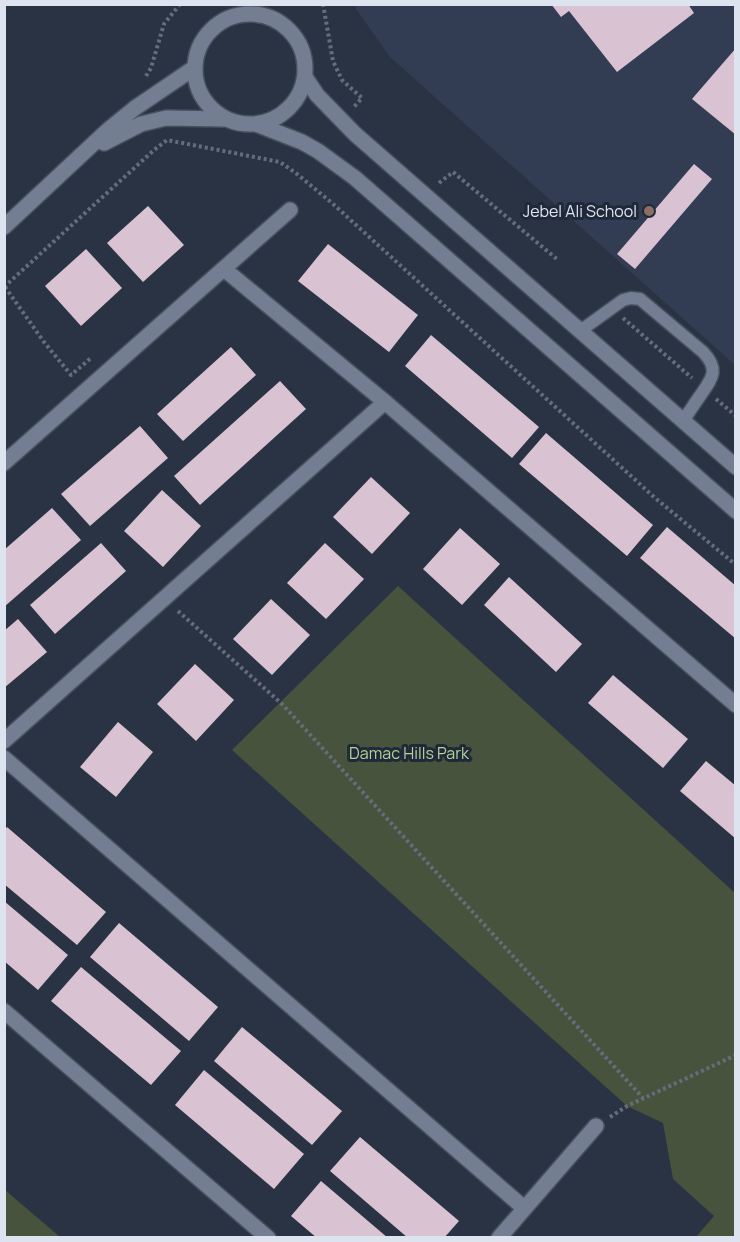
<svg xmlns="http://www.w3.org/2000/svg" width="740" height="1242" font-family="Manrope,sans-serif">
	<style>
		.built { fill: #323c53 }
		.green { fill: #48533d }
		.building { fill: #d9c2d1 }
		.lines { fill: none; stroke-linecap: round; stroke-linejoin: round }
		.lane-casing { stroke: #474f5d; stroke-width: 15 }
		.street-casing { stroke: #474f5d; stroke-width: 18 }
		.secondary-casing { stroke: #474f5d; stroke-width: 18 }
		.path { stroke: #656d7c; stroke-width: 4; stroke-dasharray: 3 3; stroke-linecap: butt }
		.lane { stroke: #737e92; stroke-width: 12 }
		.street { stroke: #737e92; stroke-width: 15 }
		.secondary { stroke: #737e92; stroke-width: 15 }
		.education-dot { fill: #8d6e63; stroke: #202939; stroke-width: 2 }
		.labels { text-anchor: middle; stroke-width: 6; stroke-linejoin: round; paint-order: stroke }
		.poi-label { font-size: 16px; fill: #dee4ef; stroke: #202939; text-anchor: end }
		.park-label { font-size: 16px; fill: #b3d294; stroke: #202939 }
	</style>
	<rect width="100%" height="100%" fill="#2a3344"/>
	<polygon class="built" points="355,5 735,5 735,365 390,57 356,9"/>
	<g class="green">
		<polygon points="398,586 735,893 735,1237 696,1237 714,1216 673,1179 663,1123 627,1106 232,750"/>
		<polygon points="4,1190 5,1190 60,1237 5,1237"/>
	</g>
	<g class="building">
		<polygon points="551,4 688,4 694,13 617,72 569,11 561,17"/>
		<polygon points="736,48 736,135 692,99"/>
		<polygon points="694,164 712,179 635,269 617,254"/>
		<polygon points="148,206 184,245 143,282 107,243"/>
		<polygon points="328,244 418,315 389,352 298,281"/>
		<polygon points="86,249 122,288 81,326 45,286"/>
		<polygon points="431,335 539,427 512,458 405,366"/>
		<polygon points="231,347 256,375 183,441 157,414"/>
		<polygon points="280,381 306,409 200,505 174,476"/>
		<polygon points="140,426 168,458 90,526 61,494"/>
		<polygon points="546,433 653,525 627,556 519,464"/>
		<polygon points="371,477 410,513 372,554 333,517"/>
		<polygon points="162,490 201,526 163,567 124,531"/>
		<polygon points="52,508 81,540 4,607 4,550"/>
		<polygon points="667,527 736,586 736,639 640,558"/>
		<polygon points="460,528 500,564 462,605 423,569"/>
		<polygon points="101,543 126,571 55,634 30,605"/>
		<polygon points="325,543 364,579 326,619 287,583"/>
		<polygon points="509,577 582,644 556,672 484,605"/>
		<polygon points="271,599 310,635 272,675 233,639"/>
		<polygon points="18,619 47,652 4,688 4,631"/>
		<polygon points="195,664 234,700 196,741 157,704"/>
		<polygon points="613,675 688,739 663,768 588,703"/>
		<polygon points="118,722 153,752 116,797 80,767"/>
		<polygon points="706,761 736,786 736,839 680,791"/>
		<polygon points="7,827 106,912 77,945 4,884 4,831"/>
		<polygon points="4,901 68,955 38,990 4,961"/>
		<polygon points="119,923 218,1007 189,1041 90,957"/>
		<polygon points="81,967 181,1051 151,1085 51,1001"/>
		<polygon points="242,1027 342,1111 312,1145 214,1061"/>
		<polygon points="204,1070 304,1154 274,1189 175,1105"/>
		<polygon points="360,1137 459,1221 444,1238 408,1238 330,1171"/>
		<polygon points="321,1181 388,1238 317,1238 291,1216"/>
	</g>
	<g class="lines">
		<g class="lane-casing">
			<path id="lane" d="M580,331L623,300L631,298L640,299L703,352C719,369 713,377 702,393C695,403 689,412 683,421"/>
		</g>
		<g class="street-casing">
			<g id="street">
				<polyline points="224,269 385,402 736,705"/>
				<polyline points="4,463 290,210"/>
				<polyline points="4,741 385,402"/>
				<polyline points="4,758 524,1208"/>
				<polyline points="4,1011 268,1238"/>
				<polyline points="499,1238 596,1126"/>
			</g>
		</g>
		<g class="secondary-casing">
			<g id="secondary">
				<circle cx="250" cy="69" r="55"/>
				<polyline points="305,77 317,95 355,134 736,467"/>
				<polyline points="256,124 302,142 318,151 355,178 736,511"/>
				<polyline points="104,143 141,124 166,118 224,119"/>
				<polyline points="4,227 108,130 135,108 194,68"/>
			</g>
		</g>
		<g class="path">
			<polyline points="323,4 333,61 342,80 362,98 353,108"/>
			<polyline points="146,76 151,68 164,24 180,4"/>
			<polyline points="439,183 453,172 558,260"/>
			<polyline points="4,287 154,150 167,140 280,162 297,174 332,203 654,497 736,565"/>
			<polyline points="5,287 44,342 71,375 91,358"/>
			<polyline points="623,318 692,378"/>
			<polyline points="716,399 736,416"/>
			<polyline points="178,611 282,704 643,1098"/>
			<polyline points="610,1117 627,1106 736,1055"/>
		</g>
		<use href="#lane" class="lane"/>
		<use href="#street" class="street"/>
		<use href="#secondary" class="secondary"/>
	</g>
	<circle class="education-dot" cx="649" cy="211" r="6"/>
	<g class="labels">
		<g class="poi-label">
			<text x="637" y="217">Jebel Ali School</text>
		</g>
		<g class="park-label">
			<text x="409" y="759">Damac Hills Park</text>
		</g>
	</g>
	<rect width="740" height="1242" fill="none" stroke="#dee4ef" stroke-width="12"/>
</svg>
